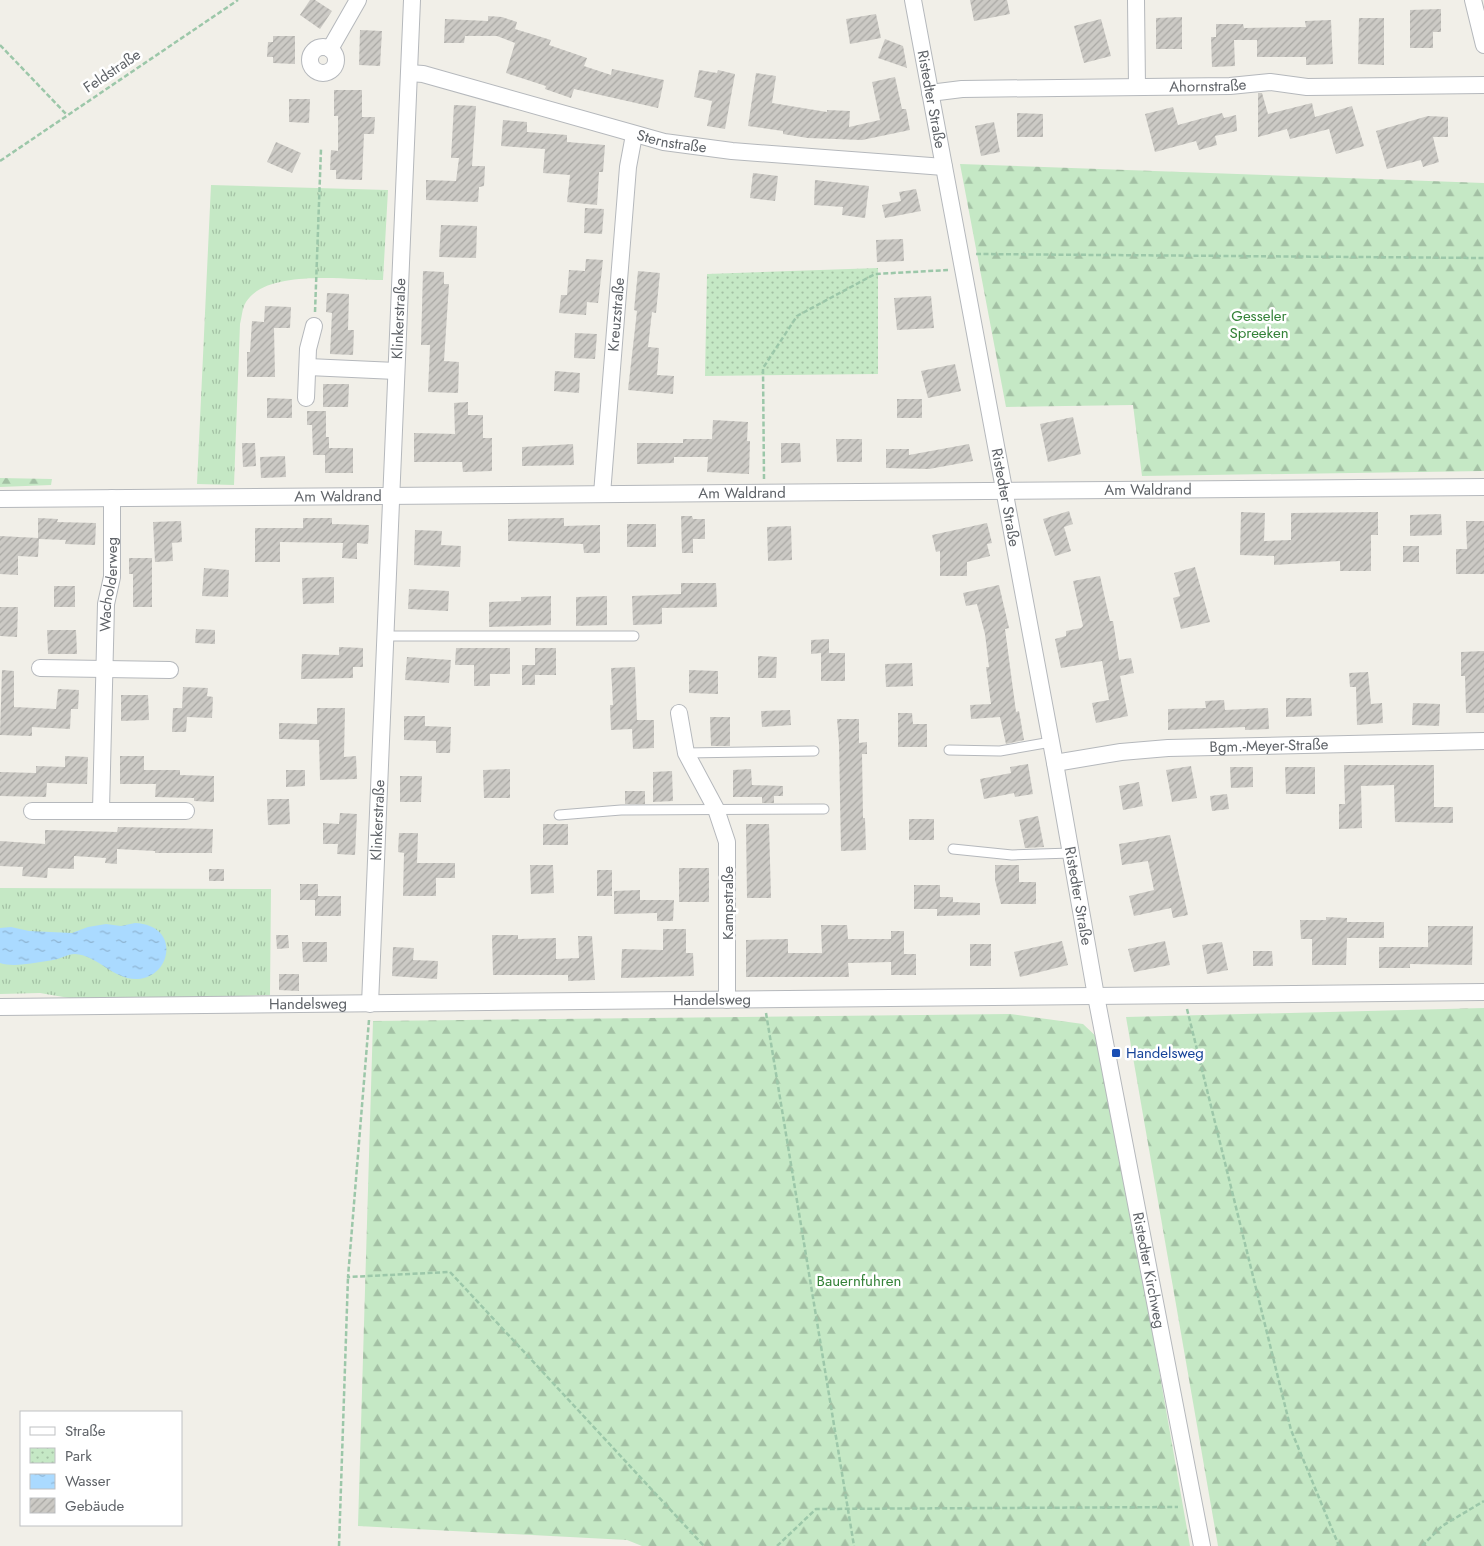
<svg xmlns="http://www.w3.org/2000/svg" width="1484" height="1546" font-family="Jost,sans-serif">
	<style>
		.grass { fill: url(#grass-tufts) }
		.forest { fill: url(#forest-firs) }
		.park { fill: url(#park-dots) }
		.water { fill: url(#water-ripples) }
		.building { fill: url(#building-hatch) }
		.lines { fill: none; stroke-linecap: round; stroke-linejoin: round }
		.lane-casing { stroke: #b5b8bc; stroke-width: 11 }
		.street-casing { stroke: #b5b8bc; stroke-width: 18 }
		.path { stroke: #9cc7a9; stroke-width: 2.5; stroke-dasharray: 5 2.5; stroke-linecap: butt }
		.lane { stroke: #fff; stroke-width: 9 }
		.street { stroke: #fff; stroke-width: 16 }
		.transit-dot { fill: #1a4fb4; stroke: #fff; stroke-width: 2 }
		.labels { text-anchor: middle; stroke-width: 5; stroke-linejoin: round; paint-order: stroke }
		.street-label { font-size: 15px; fill: #5f6368; stroke: #fff }
		.park-label { font-size: 15px; fill: #348238; stroke: #fff }
		.transit-label { font-size: 15px; fill: #164399; stroke: #fff; text-anchor: start }
	</style>
	<defs>
		<pattern id="grass-tufts" width="24" height="20" patternUnits="userSpaceOnUse" patternTransform="scale(1.25)"><rect width="24" height="20" fill="#c5e8c5"/><path d="M3 7l-1-3M5 7V3M7 7l1-3M15 17l-1-3M17 17v-4M19 17l1-3" fill="none" stroke="#a3c0a4"/></pattern>
		<pattern id="forest-firs" width="22" height="20" patternUnits="userSpaceOnUse" patternTransform="scale(1.25)"><rect width="22" height="20" fill="#c5e8c5"/><path d="M5 1l3.5 6h-7zM16 11l3.5 6h-7z" fill="#a3c0a4"/></pattern>
		<pattern id="park-dots" width="8" height="8" patternUnits="userSpaceOnUse" patternTransform="scale(1.25)"><rect width="8" height="8" fill="#c5e8c5"/><path d="M2 2h.1M6 6h.1" fill="none" stroke="#a3c0a4" stroke-width="1.8" stroke-linecap="round"/></pattern>
		<pattern id="water-ripples" width="26" height="14" patternUnits="userSpaceOnUse" patternTransform="scale(1.25)"><rect width="26" height="14" fill="#aadaff"/><path d="M2 4q2-2 4 0t4 0M15 11q2-2 4 0t4 0" fill="none" stroke="#8eb4d2"/></pattern>
		<pattern id="building-hatch" width="6" height="6" patternUnits="userSpaceOnUse" patternTransform="scale(1.25)"><rect width="6" height="6" fill="#cccac5"/><path d="M-1 1l2-2M0 6l6-6M5 7l2-2" fill="none" stroke="#a9a8a4"/></pattern>
	</defs>
	<rect width="100%" height="100%" fill="#f1efe8"/>
	<g class="grass">
		<path d="M211,185L388,190L383,280C349,280 267,268 246,302C242,308 242,317 240,324L234,485L197,484Z"/>
		<polygon points="0,888 271,889 270,995 87,1001 40,993 0,994"/>
	</g>
	<g class="forest">
		<polygon points="960,164 1484,183 1484,471 1142,476 1133,405 1006,407"/>
		<polygon points="0,478 52,479 51,485 0,487"/>
		<polygon points="1484,1008 1484,1546 1218,1546 1126,1017"/>
		<polygon points="1010,1014 1083,1024 1101,1041 1190,1546 642,1546 627,1540 358,1526 373,1021"/>
	</g>
	<polygon class="park" points="878,268 878,374 705,376 707,274"/>
	<path class="water" d="M135,923C181,925 172,977 138,979C115,981 97,955 75,954C67,954 60,959 53,960C37,962 15,968 0,963V928L11,927L29,931L72,933L88,927L106,924L121,926Z"/>
	<g class="building">
		<polygon points="310,0 315,0 332,11 320,29 300,15"/>
		<polygon points="970,0 1007,0 1010,14 974,21"/>
		<polygon points="1441,9 1441,32 1433,32 1433,48 1410,48 1410,10"/>
		<polygon points="876,14 881,38 850,44 846,19"/>
		<polygon points="488,16 502,17 517,22 515,29 551,40 549,45 587,58 584,66 611,75 612,69 664,80 658,108 574,89 571,98 545,89 546,86 506,73 515,43 497,36 465,36 464,43 444,43 445,19 488,21"/>
		<polygon points="1182,17 1182,49 1156,49 1156,18"/>
		<polygon points="1359,18 1384,18 1384,65 1358,64"/>
		<polygon points="1101,19 1111,56 1084,63 1074,26"/>
		<polygon points="1331,20 1333,64 1306,65 1306,57 1257,57 1257,40 1234,40 1235,66 1212,67 1211,37 1216,37 1216,24 1243,24 1244,28 1306,27 1305,21"/>
		<polygon points="360,30 382,31 380,66 359,65"/>
		<polygon points="273,36 295,36 295,64 273,63 273,57 267,57 268,42 273,42"/>
		<polygon points="885,39 903,46 907,68 878,58"/>
		<polygon points="699,70 717,73 718,70 735,74 725,129 707,126 712,101 694,97"/>
		<polygon points="756,73 776,76 772,103 827,112 827,110 850,111 849,127 880,120 872,82 895,77 902,109 906,109 910,130 862,140 808,138 783,134 783,131 748,126"/>
		<polygon points="334,90 362,90 362,117 375,117 374,134 364,134 362,180 336,179 336,170 330,170 331,150 338,151 338,116 334,116"/>
		<polygon points="1258,93 1262,93 1268,114 1312,103 1315,117 1352,106 1364,146 1336,154 1329,129 1290,139 1287,129 1258,137"/>
		<polygon points="289,99 310,99 309,123 289,122"/>
		<polygon points="454,105 476,106 472,166 485,166 484,186 479,187 478,202 426,200 426,180 456,181 459,158 451,158"/>
		<polygon points="1173,107 1178,125 1222,113 1224,118 1236,115 1237,131 1215,136 1217,145 1199,150 1196,141 1155,152 1145,114"/>
		<polygon points="1017,113 1043,114 1043,137 1017,137"/>
		<polygon points="1428,116 1448,117 1448,137 1433,137 1439,162 1423,167 1421,160 1387,169 1376,131"/>
		<polygon points="503,120 527,122 527,132 567,135 567,142 605,145 603,172 599,172 597,205 567,202 570,175 543,173 545,149 501,146"/>
		<polygon points="994,122 1000,152 981,156 975,126"/>
		<polygon points="276,142 301,153 292,173 267,162"/>
		<polygon points="753,173 778,176 775,201 750,198"/>
		<polygon points="815,180 869,186 865,218 842,215 843,207 814,205"/>
		<polygon points="916,189 921,211 885,218 882,205 901,201 899,192"/>
		<polygon points="585,208 604,209 602,234 584,233"/>
		<polygon points="441,225 477,226 476,258 439,257"/>
		<polygon points="903,239 904,261 877,262 876,240"/>
		<polygon points="586,259 603,260 598,303 587,302 586,315 559,313 561,295 567,295 569,270 585,271"/>
		<polygon points="423,271 444,272 444,284 449,284 444,361 459,362 458,393 428,392 430,345 421,345"/>
		<polygon points="638,271 660,273 656,313 652,312 648,347 659,348 657,375 674,376 673,394 628,390 637,311 634,310"/>
		<polygon points="327,293 349,294 348,330 354,330 353,355 330,354 332,313 326,312"/>
		<polygon points="931,296 934,328 897,330 894,298"/>
		<polygon points="265,306 291,307 290,328 274,328 275,377 247,377 247,352 250,352 252,321 264,322"/>
		<polygon points="575,333 597,334 595,359 574,358"/>
		<polygon points="955,364 961,391 928,398 921,371"/>
		<polygon points="555,371 580,373 579,393 554,391"/>
		<polygon points="323,384 349,384 348,407 323,407"/>
		<polygon points="267,398 292,399 292,418 267,418"/>
		<rect x="897" y="399" width="25" height="19"/>
		<polygon points="468,402 468,415 483,415 483,438 492,438 492,471 463,472 462,462 414,462 414,433 455,434 454,403"/>
		<polygon points="307,411 326,411 326,437 329,437 329,448 353,448 353,473 325,473 325,455 313,455 312,425 307,425"/>
		<polygon points="1073,417 1081,454 1048,462 1040,424"/>
		<polygon points="713,420 748,422 747,441 750,441 749,474 707,472 708,457 674,457 674,463 637,464 637,443 683,443 683,439 712,439"/>
		<polygon points="836,439 862,439 862,462 837,462"/>
		<polygon points="242,443 255,443 256,466 243,467"/>
		<polygon points="781,443 800,443 801,462 781,463"/>
		<polygon points="573,444 574,465 522,466 522,447"/>
		<polygon points="969,444 973,461 929,469 886,468 886,449 909,449 909,455"/>
		<polygon points="285,456 286,477 261,478 260,457"/>
		<polygon points="1069,511 1073,524 1064,527 1071,551 1055,556 1043,519"/>
		<polygon points="1241,512 1265,513 1264,541 1291,540 1291,513 1378,512 1378,535 1371,535 1371,571 1340,571 1340,561 1274,565 1274,556 1240,555"/>
		<polygon points="1441,514 1442,535 1410,536 1410,515"/>
		<polygon points="681,516 692,516 693,519 705,519 705,539 693,539 693,553 682,553"/>
		<polygon points="38,518 58,519 57,522 96,523 95,545 65,544 66,540 39,539 38,557 18,556 18,575 0,574 0,536 38,538"/>
		<polygon points="303,518 332,518 332,524 369,525 368,544 357,543 357,559 342,558 343,543 280,542 280,562 255,562 255,528 303,528"/>
		<polygon points="564,518 564,526 600,525 600,553 584,553 583,544 508,541 508,519"/>
		<polygon points="181,521 182,542 172,543 173,561 155,562 153,522"/>
		<polygon points="1466,521 1484,521 1484,574 1456,574 1456,549 1467,549"/>
		<polygon points="987,523 992,543 987,544 990,556 967,562 967,576 940,576 940,551 936,552 932,535"/>
		<rect x="627" y="524" width="29" height="23"/>
		<polygon points="791,526 792,560 768,561 767,527"/>
		<polygon points="415,530 442,531 441,545 461,546 460,567 414,565"/>
		<rect x="1403" y="546" width="16" height="16"/>
		<polygon points="129,558 152,558 152,607 133,607 133,574 129,574"/>
		<polygon points="1195,567 1210,622 1181,629 1173,598 1180,596 1174,573"/>
		<polygon points="204,568 229,570 228,597 202,596"/>
		<polygon points="1100,576 1110,621 1113,621 1119,660 1131,658 1134,673 1120,676 1128,716 1096,723 1092,703 1109,700 1102,661 1061,668 1055,639 1066,636 1066,631 1081,628 1083,626 1073,581"/>
		<polygon points="334,577 334,603 303,604 302,578"/>
		<polygon points="681,583 716,583 717,607 662,608 662,624 633,625 632,596 681,594"/>
		<polygon points="999,585 1009,628 1005,629 1016,712 1019,711 1024,740 1006,744 1000,717 971,719 970,705 991,704 986,667 989,667 985,634 977,604 966,606 963,593"/>
		<rect x="54" y="586" width="21" height="21"/>
		<polygon points="409,589 449,591 448,611 408,609"/>
		<polygon points="551,596 551,625 489,627 489,602 521,601 521,597"/>
		<polygon points="607,596 607,625 576,626 576,597"/>
		<polygon points="0,607 18,607 17,637 0,636"/>
		<polygon points="196,629 215,630 215,644 195,643"/>
		<polygon points="47,630 76,630 77,654 48,654"/>
		<polygon points="829,639 829,653 826,653 845,653 845,681 821,681 821,653 811,654 811,640"/>
		<polygon points="339,647 363,648 363,667 353,667 353,678 301,679 302,654 339,655"/>
		<polygon points="456,648 510,648 510,674 490,674 490,686 474,686 474,665 455,665"/>
		<polygon points="535,648 556,648 556,675 535,675 535,685 522,685 522,665 535,665"/>
		<polygon points="1484,651 1484,713 1466,713 1465,676 1461,676 1461,652"/>
		<polygon points="758,656 777,657 776,678 758,678"/>
		<polygon points="407,657 451,660 449,683 405,680"/>
		<polygon points="912,663 913,686 886,687 885,664"/>
		<polygon points="635,667 637,720 654,720 654,748 633,749 632,729 611,730 610,705 613,705 611,668"/>
		<polygon points="2,670 14,671 14,707 56,709 58,689 79,690 78,709 71,709 70,729 32,727 32,736 0,735"/>
		<polygon points="689,670 718,671 718,694 689,693"/>
		<polygon points="1368,672 1371,704 1382,703 1383,723 1357,725 1356,687 1350,687 1349,673"/>
		<polygon points="183,687 208,688 207,696 213,697 212,718 187,717 186,732 172,732 173,708 182,708"/>
		<polygon points="121,695 148,695 149,720 121,721"/>
		<polygon points="1286,698 1311,698 1312,716 1286,717"/>
		<polygon points="1224,700 1225,710 1268,708 1269,729 1245,730 1245,727 1168,730 1168,709 1206,708 1205,701"/>
		<polygon points="1413,703 1440,704 1439,726 1412,725"/>
		<polygon points="317,708 345,708 344,757 356,756 357,779 320,780 319,740 279,739 279,723 317,724"/>
		<polygon points="790,710 791,725 762,727 761,711"/>
		<polygon points="898,713 912,713 913,724 927,724 927,747 898,747"/>
		<polygon points="404,716 425,716 425,726 451,727 450,753 436,753 436,741 404,740"/>
		<polygon points="710,717 730,717 730,746 711,746"/>
		<polygon points="837,719 859,719 859,743 867,742 867,754 862,754 863,818 865,818 866,850 841,851 839,743"/>
		<polygon points="65,756 88,757 87,784 47,783 46,797 0,796 0,772 36,773 36,766 65,767"/>
		<polygon points="120,756 144,756 144,770 180,770 180,775 214,776 214,802 194,801 194,798 155,797 156,784 120,784"/>
		<polygon points="1028,764 1033,794 1015,797 1014,793 984,799 980,779 1011,773 1010,767"/>
		<polygon points="1344,765 1434,765 1434,807 1453,807 1453,823 1395,822 1394,785 1361,786 1362,828 1339,829 1339,804 1345,804"/>
		<polygon points="1191,766 1197,798 1172,802 1166,770"/>
		<polygon points="1230,767 1253,767 1253,787 1231,788"/>
		<polygon points="1285,767 1315,767 1315,794 1286,794"/>
		<polygon points="510,769 510,798 484,798 483,770"/>
		<polygon points="751,769 752,785 783,786 783,796 774,796 774,803 762,803 762,797 733,797 733,770"/>
		<polygon points="286,770 305,770 305,786 286,787"/>
		<polygon points="672,771 673,801 653,802 653,772"/>
		<polygon points="400,776 422,776 421,802 400,802"/>
		<polygon points="1139,782 1143,806 1123,810 1119,786"/>
		<rect x="625" y="791" width="20" height="13"/>
		<polygon points="1227,794 1229,809 1212,811 1210,796"/>
		<polygon points="267,799 289,799 290,824 268,825"/>
		<polygon points="340,813 357,814 355,855 337,854 338,844 323,844 323,823 339,824"/>
		<polygon points="1038,816 1044,847 1025,848 1019,820"/>
		<rect x="909" y="819" width="25" height="21"/>
		<rect x="543" y="824" width="25" height="21"/>
		<polygon points="746,824 769,824 771,898 747,898"/>
		<polygon points="118,827 213,829 212,853 155,853 155,851 117,849 117,864 105,863 106,858 74,856 74,869 48,868 47,878 22,876 23,867 0,866 0,841 45,844 45,830 117,832"/>
		<polygon points="399,833 418,833 417,863 455,863 455,878 436,878 436,896 403,896 404,853 398,852"/>
		<polygon points="1170,835 1188,915 1173,918 1171,908 1134,916 1129,896 1154,890 1148,861 1122,865 1119,844"/>
		<polygon points="530,865 553,865 554,893 531,894"/>
		<polygon points="995,865 1019,865 1019,882 1036,882 1036,904 1001,904 995,880"/>
		<rect x="679" y="868" width="30" height="34"/>
		<rect x="209" y="869" width="15" height="12"/>
		<rect x="597" y="870" width="15" height="26"/>
		<polygon points="300,884 318,884 318,896 341,896 341,916 315,916 315,900 300,900"/>
		<polygon points="914,885 940,885 940,897 953,897 953,902 980,903 980,915 937,916 937,909 914,909"/>
		<polygon points="640,890 640,900 674,900 673,921 657,921 657,913 614,914 614,891"/>
		<polygon points="1326,917 1347,918 1347,922 1384,922 1384,938 1347,938 1346,965 1312,965 1312,939 1301,939 1300,920 1326,920"/>
		<polygon points="821,925 847,925 848,939 891,939 891,931 904,931 904,954 916,954 916,975 891,975 891,962 848,963 849,977 746,977 746,940 788,939 788,953 822,953"/>
		<polygon points="1428,926 1473,926 1472,965 1410,964 1410,968 1379,968 1379,947 1428,947"/>
		<polygon points="663,929 686,929 686,953 693,953 694,976 621,978 622,949 663,950"/>
		<polygon points="276,935 288,935 289,948 277,949"/>
		<polygon points="492,935 518,935 518,939 556,938 556,959 579,958 578,936 592,936 595,980 568,981 568,975 493,975"/>
		<polygon points="1062,941 1068,965 1020,977 1014,952"/>
		<polygon points="1165,941 1170,965 1134,972 1128,949"/>
		<polygon points="302,942 327,942 327,962 303,962"/>
		<polygon points="1222,942 1228,970 1207,974 1202,945"/>
		<rect x="970" y="944" width="21" height="22"/>
		<polygon points="393,947 414,948 413,960 438,961 437,979 392,976"/>
		<polygon points="1253,951 1272,951 1273,966 1253,966"/>
		<polygon points="279,974 299,974 299,991 279,990"/>
	</g>
	<g class="lines">
		<g class="lane-casing">
			<g id="lane">
				<polyline points="384,636 634,636"/>
				<polyline points="949,750 1000,751 1051,742"/>
				<polyline points="686,753 814,751"/>
				<polyline points="559,815 621,810 824,809"/>
				<polyline points="953,849 1012,855 1071,853"/>
			</g>
		</g>
		<g class="street-casing">
			<g id="street">
				<path id="s1" d="M913,0L1055,763L1096,996L1202,1546"/>
				<polyline points="1136,0 1137,86"/>
				<polyline points="1473,0 1484,45"/>
				<circle cx="323" cy="60" r="13"/>
				<polyline points="330,49 358,0"/>
				<path id="s2" d="M409,73L423,74L664,142L732,151L944,167"/>
				<path id="s3" d="M930,93L962,89L1230,86L1270,82L1307,87L1484,85"/>
				<polyline points="308,367 396,371"/>
				<polyline points="306,398 308,349 314,326"/>
				<path id="s4" d="M602,494L628,167L634,135"/>
				<path id="s5" d="M0,499L1484,487"/>
				<polyline points="40,668 170,670"/>
				<polyline points="679,713 686,753 716,809 727,842 727,1000"/>
				<path id="s6" d="M1055,763L1121,752L1168,748L1484,741"/>
				<path id="s7" d="M101,810L106,604L112,577V498"/>
				<polyline points="32,811 186,811"/>
				<path id="s8" d="M370,1004L412,0"/>
				<path id="s9" d="M0,1007L1484,992"/>
			</g>
		</g>
		<g class="path">
			<polyline points="0,45 67,115"/>
			<polyline points="0,161 238,0"/>
			<polyline points="976,254 1484,258"/>
			<polyline points="315,312 321,149"/>
			<polyline points="764,479 763,368 797,316 875,274 948,270"/>
			<polyline points="1187,1009 1291,1430 1339,1546"/>
			<polyline points="766,1013 854,1546"/>
			<polyline points="369,1020 348,1277 450,1272 704,1546"/>
			<polyline points="339,1546 348,1277"/>
			<polyline points="777,1546 816,1509 1178,1507"/>
			<polyline points="1422,1546 1442,1526 1484,1501"/>
		</g>
		<use href="#lane" class="lane"/>
		<use href="#street" class="street"/>
	</g>
	<rect class="transit-dot" x="1111" y="1048" width="10" height="10" rx="2.5"/>
	<g class="labels">
		<g class="street-label">
			<text transform="translate(112 71) rotate(-34)" y="5">Feldstraße</text>
			<text dy="5" stroke="none"><textPath href="#s3" startOffset="278">Ahornstraße</textPath></text>
			<text dy="5" stroke="none"><textPath href="#s1" startOffset="101">Ristedter Straße</textPath></text>
			<text dy="5" stroke="none"><textPath href="#s2" startOffset="272">Sternstraße</textPath></text>
			<text dy="5" stroke="none"><textPath href="#s4" startOffset="180">Kreuzstraße</textPath></text>
			<text dy="5" stroke="none"><textPath href="#s8" startOffset="686">Klinkerstraße</textPath></text>
			<text dy="5" stroke="none"><textPath href="#s5" startOffset="1148">Am Waldrand</textPath></text>
			<text dy="5" stroke="none"><textPath href="#s5" startOffset="742">Am Waldrand</textPath></text>
			<text dy="5" stroke="none"><textPath href="#s5" startOffset="338">Am Waldrand</textPath></text>
			<text dy="5" stroke="none"><textPath href="#s1" startOffset="506">Ristedter Straße</textPath></text>
			<text dy="5" stroke="none"><textPath href="#s7" startOffset="226">Wacholderweg</textPath></text>
			<text dy="5" stroke="none"><textPath href="#s6" startOffset="215">Bgm.-Meyer-Straße</textPath></text>
			<text dy="5" stroke="none"><textPath href="#s8" startOffset="184">Klinkerstraße</textPath></text>
			<text dy="5" stroke="none"><textPath href="#s1" startOffset="911">Ristedter Straße</textPath></text>
			<text transform="translate(728 903) rotate(-90)" y="5">Kampstraße</text>
			<text dy="5" stroke="none"><textPath href="#s9" startOffset="712">Handelsweg</textPath></text>
			<text dy="5" stroke="none"><textPath href="#s9" startOffset="308">Handelsweg</textPath></text>
			<text dy="5" stroke="none"><textPath href="#s1" startOffset="1292">Ristedter Kirchweg</textPath></text>
		</g>
		<g class="park-label">
			<text x="1259" y="321">Gesseler<tspan x="1259" dy="17">Spreeken</tspan></text>
			<text x="859" y="1286">Bauernfuhren</text>
		</g>
		<g class="transit-label">
			<text x="1126" y="1058">Handelsweg</text>
		</g>
	</g>
	<rect x="20" y="1411" width="162" height="115" fill="#ffffff" stroke="#bfc1c3"/>
	<rect x="30" y="1427" width="25" height="8" fill="#ffffff" stroke="#bfc1c3"/>
	<text x="65" y="1436" font-size="15" fill="#5f6368">Straße</text>
	<rect x="30" y="1448" width="25" height="15" fill="url(#park-dots)" stroke="#bfc1c3"/>
	<text x="65" y="1461" font-size="15" fill="#5f6368">Park</text>
	<rect x="30" y="1474" width="25" height="15" fill="url(#water-ripples)" stroke="#bfc1c3"/>
	<text x="65" y="1486" font-size="15" fill="#5f6368">Wasser</text>
	<rect x="30" y="1498" width="25" height="15" fill="url(#building-hatch)" stroke="#bfc1c3"/>
	<text x="65" y="1511" font-size="15" fill="#5f6368">Gebäude</text>
</svg>
